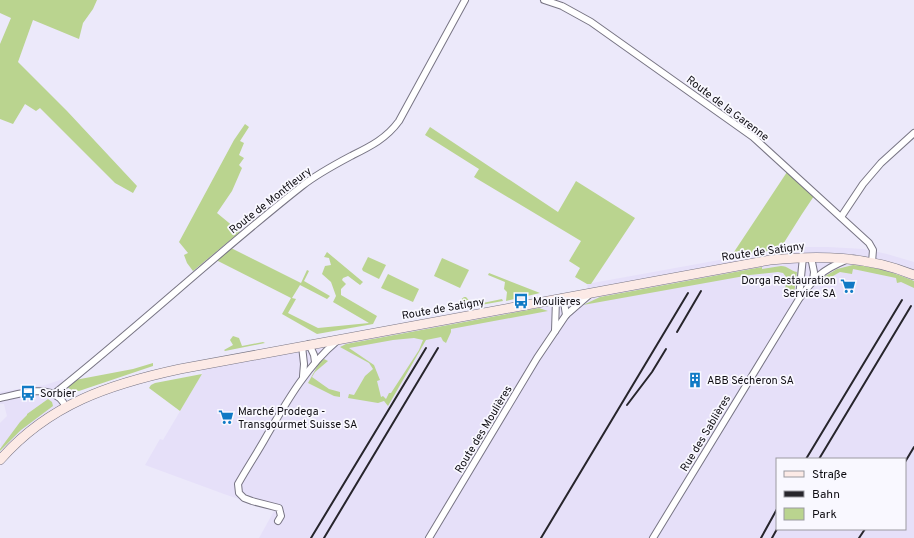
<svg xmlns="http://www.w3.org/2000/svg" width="914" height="538" font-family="Overpass,sans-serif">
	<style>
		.built { fill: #e6e0f9; fill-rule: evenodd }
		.green { fill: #bad48f; fill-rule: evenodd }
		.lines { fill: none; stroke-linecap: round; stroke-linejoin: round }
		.street-casing { stroke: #787584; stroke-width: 8 }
		.secondary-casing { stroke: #787584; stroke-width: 10 }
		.street { stroke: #fff; stroke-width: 6 }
		.secondary { stroke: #fceae6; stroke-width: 9 }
		.rail { stroke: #27252c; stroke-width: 2 }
		.labels { text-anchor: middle; stroke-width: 3.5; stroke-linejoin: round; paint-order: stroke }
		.street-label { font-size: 11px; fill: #0f0d13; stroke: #f9f8ff }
		.poi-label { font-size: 11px; fill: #0f0d13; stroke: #f9f8ff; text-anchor: start }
	</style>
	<rect width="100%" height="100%" fill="#ece9fa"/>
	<g class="built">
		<path d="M805,247H828L864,249L887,254L914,262V538H259L274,511L224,494L145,465L160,439L163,440L202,374L201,361L588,289L587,284L780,249ZM777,459H905V529H777Z"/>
		<polygon points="63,379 67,402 58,412 8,452 0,446 1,441 0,440 0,423 7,416 4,404 0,404 0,392 45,385"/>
	</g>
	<g class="green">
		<polygon points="0,0 97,0 93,9 83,23 79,39 33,20 18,62 67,111 137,186 133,193 115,183 40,108 36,111 25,104 13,124 0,119 0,44 11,18 0,13"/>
		<polygon points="245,124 249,127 240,141 244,143 239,155 244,158 239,165 242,168 232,191 217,213 240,232 193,271 187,263 184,255 188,253 179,242 234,140"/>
		<polygon points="430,127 558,212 576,181 635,218 591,284 587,284 575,277 580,268 569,261 581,241 474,177 479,169 425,135"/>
		<polygon points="787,172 814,196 802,214 780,249 730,258"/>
		<polygon points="231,248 301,283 307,270 309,271 304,281 330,296 327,299 300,285 292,298 296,299 288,313 318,328 369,323 333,302 336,296 331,282 322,274 325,266 331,265 329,258 324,257 327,252 363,282 360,285 348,276 343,278 342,280 346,284 341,289 341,295 377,316 373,324 317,334 282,314 291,298 216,260"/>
		<polygon points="368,257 386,265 379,279 363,271 362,269"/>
		<polygon points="442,258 469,270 460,288 434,276"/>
		<path d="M853,265C874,266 895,273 914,281V288L901,282L897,283L896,278L853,269L852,274L840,272L824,281L822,278L837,269Z"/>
		<path d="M781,266C788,266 791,271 797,272L794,294L790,293L785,289L787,278L783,273L778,272L750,275L583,305L600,297L762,267V269Z"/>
		<polygon points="489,273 540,293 506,301 507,292 504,289 505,282 488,275"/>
		<polygon points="388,274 419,289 413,302 381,288"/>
		<polygon points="464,297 466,297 473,305 502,299 503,301 464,308 457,307 457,303"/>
		<path d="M539,308L548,311L451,329V332L446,343L443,341L441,337L426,340L388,406L384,401L378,403L348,398L349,394L354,395L365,376L373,369L369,363L340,347L346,344ZM414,338L423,340L419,350L391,393H389L386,399L383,396L381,397L377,381L380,380L374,365L349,348L393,340Z"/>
		<polygon points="233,336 239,338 242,346 263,342 265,343 225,351 224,350 233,345 230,340"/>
		<polygon points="324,359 328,361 315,372 312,377 329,389 340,392 340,397 334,396 308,383 319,363"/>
		<polygon points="153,363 153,366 79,391 73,391 67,387 75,380 133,369"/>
		<polygon points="202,374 180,411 149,388 151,385 155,383"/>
		<polygon points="48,399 52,402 53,406 21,430 0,451 0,449 20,422 27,415 27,414"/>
	</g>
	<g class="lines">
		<g class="street-casing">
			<g id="street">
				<polyline points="544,0 562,6 591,22 753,137 869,243 873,250 872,262"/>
				<polyline points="841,217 863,184 881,163 914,133"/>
				<polyline points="811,257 814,272 813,281"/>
				<polyline points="799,297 803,257"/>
				<polyline points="561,298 564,302 566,315"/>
				<polyline points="555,331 556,299"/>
				<polyline points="309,344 314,355 315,362"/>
				<polyline points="302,346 304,364 303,376"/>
				<path d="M54,394C138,327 217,253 302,186C317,174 334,165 351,156C369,147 386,139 399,121L465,0"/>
				<path d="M0,398C16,395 45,385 58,397C62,399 64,404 66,407"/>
				<path d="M278,521L281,516L279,508L252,501L244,498L239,493L238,484C247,468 257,453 266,437C286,403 306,367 337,341"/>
				<polyline points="429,538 537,358 566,315 589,295"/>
				<path d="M653,538L799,299C814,278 822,270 846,260"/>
			</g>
		</g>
		<g class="secondary-casing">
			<path id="secondary" d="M0,460C49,404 110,384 180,369L770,260C819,255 867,256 914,275"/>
		</g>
		<use href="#street" class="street"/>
		<use href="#secondary" class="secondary"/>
		<g class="rail">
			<polyline points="677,332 701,291"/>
			<polyline points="627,405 652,372 666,349"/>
			<polyline points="806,459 902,300"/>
			<polyline points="819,459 911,306"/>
			<polyline points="905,462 914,447"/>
			<polyline points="311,538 426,348"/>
			<polyline points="324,538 438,348"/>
			<polyline points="541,538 688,293"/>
			<polyline points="761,538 777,509"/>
			<polyline points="772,538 777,529"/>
			<polyline points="859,538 865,529"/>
		</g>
	</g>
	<defs>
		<g id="supermarket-bare" transform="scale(1.2)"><path d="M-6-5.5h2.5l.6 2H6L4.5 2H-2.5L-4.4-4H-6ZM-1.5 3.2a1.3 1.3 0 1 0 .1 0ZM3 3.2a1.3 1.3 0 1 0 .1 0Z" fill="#107ac5" stroke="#f9f8ff" stroke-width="2.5" paint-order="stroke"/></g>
		<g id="bus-bare" transform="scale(1.2)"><path d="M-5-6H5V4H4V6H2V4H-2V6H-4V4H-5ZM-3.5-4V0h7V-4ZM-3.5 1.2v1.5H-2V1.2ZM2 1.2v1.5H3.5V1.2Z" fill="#107ac5" stroke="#f9f8ff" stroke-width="2.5" paint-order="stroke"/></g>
		<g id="building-bare" transform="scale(1.2)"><path d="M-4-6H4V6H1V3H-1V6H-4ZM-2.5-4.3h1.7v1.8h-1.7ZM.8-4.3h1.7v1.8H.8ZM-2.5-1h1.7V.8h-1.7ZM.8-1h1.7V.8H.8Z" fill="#107ac5" stroke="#f9f8ff" stroke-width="2.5" paint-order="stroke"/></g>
	</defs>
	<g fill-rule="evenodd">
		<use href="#supermarket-bare" x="848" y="286"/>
		<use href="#bus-bare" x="521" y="301"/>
		<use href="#building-bare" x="695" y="380"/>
		<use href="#bus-bare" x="28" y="393"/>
		<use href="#supermarket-bare" x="226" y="417"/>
	</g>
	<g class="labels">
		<g class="street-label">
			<text transform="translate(728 108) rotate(37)" y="4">Route de la Garenne</text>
			<text transform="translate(270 200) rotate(-38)" y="4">Route de Montfleury</text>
			<text transform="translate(763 251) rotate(-8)" y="4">Route de Satigny</text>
			<text transform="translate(443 308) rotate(-10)" y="4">Route de Satigny</text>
			<text transform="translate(483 429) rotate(-59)" y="4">Route des Moulières</text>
			<text transform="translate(705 433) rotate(-59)" y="4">Rue des Sablières</text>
		</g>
		<g class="poi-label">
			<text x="836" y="284" text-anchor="end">Dorga Restauration<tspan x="836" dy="13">Service SA</tspan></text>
			<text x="533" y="305">Moulières</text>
			<text x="707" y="384">ABB Sécheron SA</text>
			<text x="40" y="397">Sorbier</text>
			<text x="238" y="415">Marché Prodega -<tspan x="238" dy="13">Transgourmet Suisse SA</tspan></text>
		</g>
	</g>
	<rect x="776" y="458" width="130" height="72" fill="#f9f8ff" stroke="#9b9aa1"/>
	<rect x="784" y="471" width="20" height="6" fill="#fceae6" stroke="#9b9aa1"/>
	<text x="812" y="478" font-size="12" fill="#0f0d13">Straße</text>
	<rect x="784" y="491" width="20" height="6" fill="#27252c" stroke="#9b9aa1"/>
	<text x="812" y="498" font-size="12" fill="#0f0d13">Bahn</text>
	<rect x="784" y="508" width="20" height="12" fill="#bad48f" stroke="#9b9aa1"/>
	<text x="812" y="518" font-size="12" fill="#0f0d13">Park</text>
</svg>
